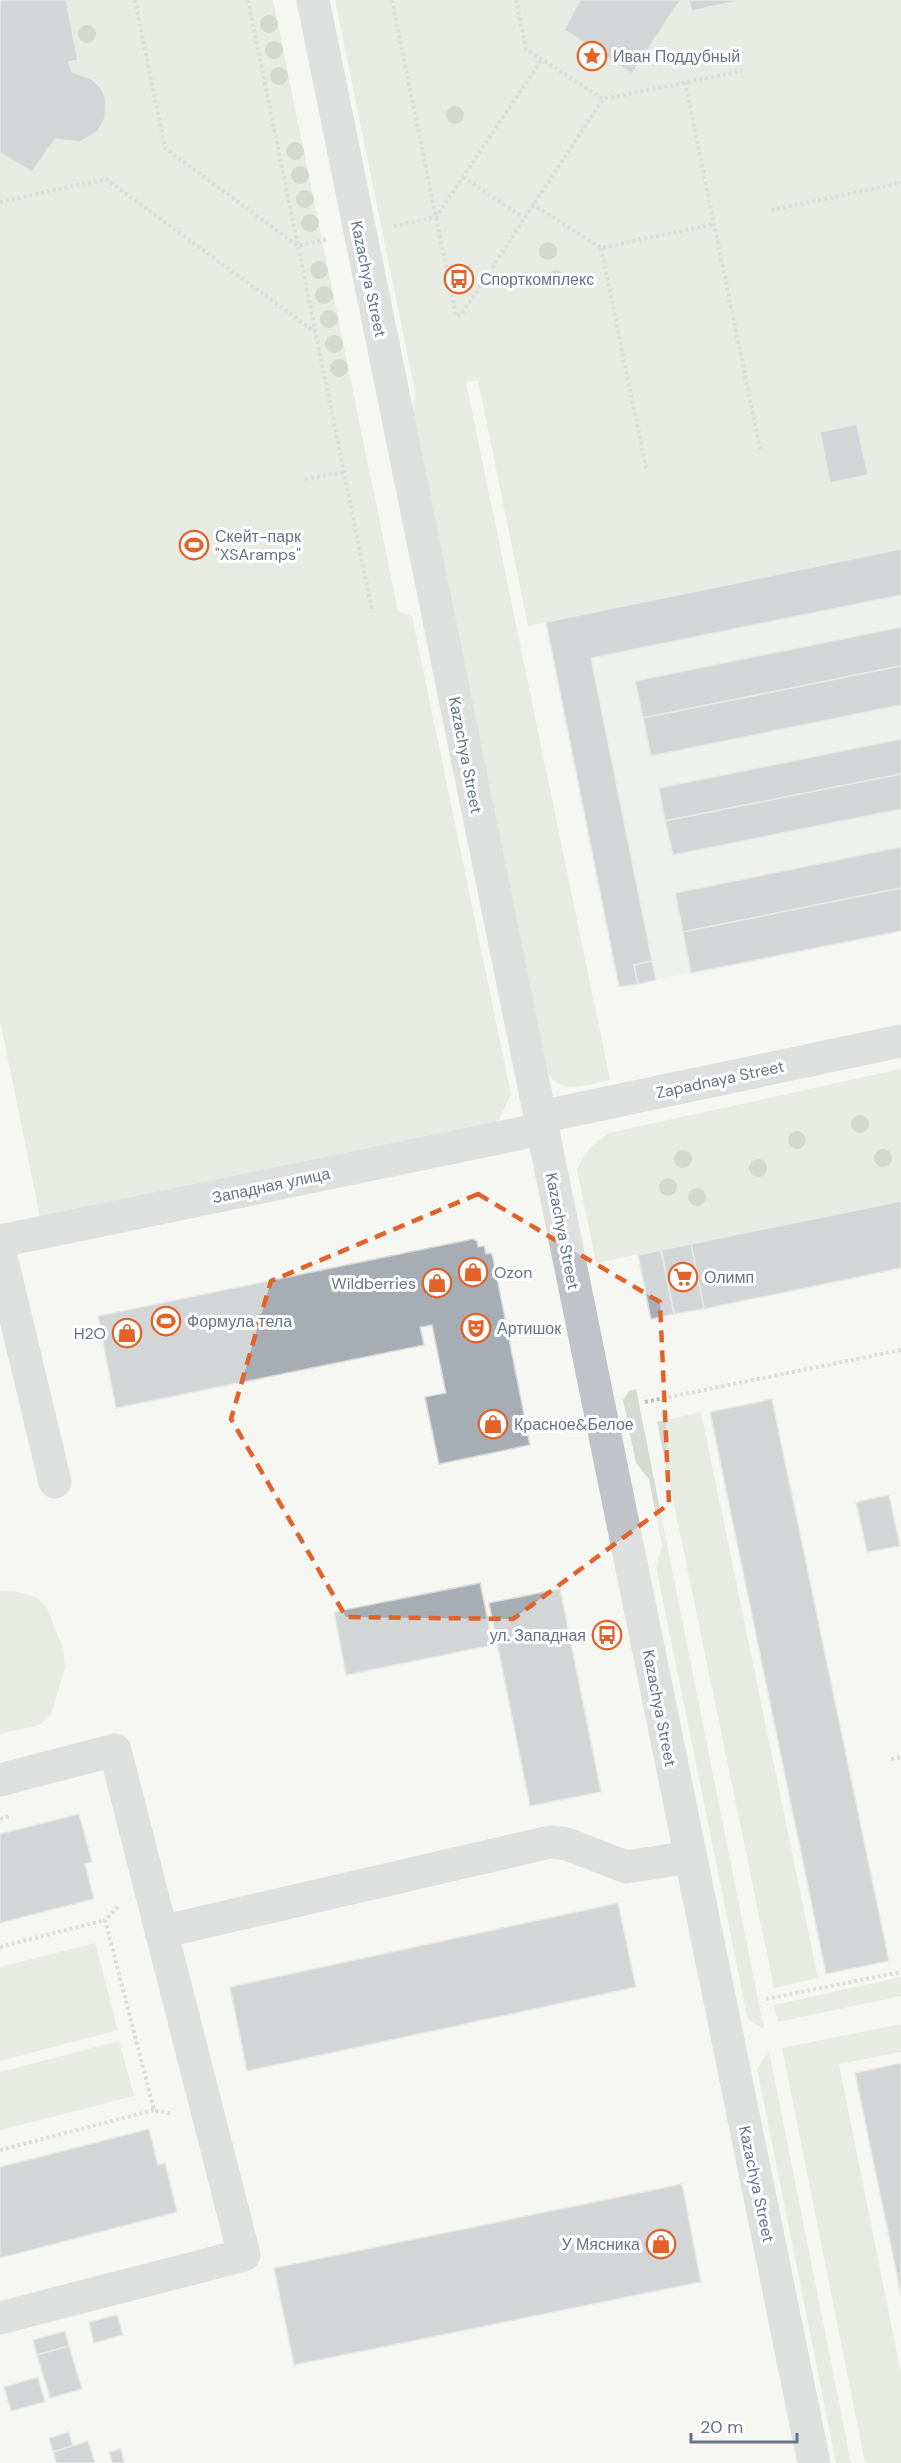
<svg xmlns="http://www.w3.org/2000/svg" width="901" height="2463" font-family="'DM Sans',sans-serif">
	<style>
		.built { fill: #e7e8e7 }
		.green { fill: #d5dbd3 }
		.building { fill: #a6adb4; stroke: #d8d8d6; stroke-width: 1.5 }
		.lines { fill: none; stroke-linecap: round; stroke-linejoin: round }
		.path { stroke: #babcbf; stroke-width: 4; stroke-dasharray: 3 3; stroke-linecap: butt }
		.minor { stroke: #c0c3c7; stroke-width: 33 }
		.tree { fill: #a7b3a5 }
		.marked { fill: none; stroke: #e16329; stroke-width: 4.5; stroke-dasharray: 12 8; stroke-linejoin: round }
		.labels { text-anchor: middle; stroke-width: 6; stroke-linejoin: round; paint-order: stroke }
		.poi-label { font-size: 16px; fill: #667484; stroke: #fff; text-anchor: start }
		.street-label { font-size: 16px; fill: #667484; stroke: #fff }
	</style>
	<rect width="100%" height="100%" fill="#f6f7f3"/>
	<polygon class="built" points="901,549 901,931 619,987 546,622"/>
	<g class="green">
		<polygon points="0,0 273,0 398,611 412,616 511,1094 497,1124 41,1221 0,1021"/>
		<path d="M335,0H901V549L528,626L478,380L466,382L610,1080C588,1084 562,1096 548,1074L413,413L415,392Z"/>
		<path d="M901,1069V1201L596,1263L577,1170C584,1152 593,1143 609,1133Z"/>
		<polygon points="636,1389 764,2029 748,2020 656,1567 662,1547 649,1479 636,1463 623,1400 629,1391"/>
		<polygon points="701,1412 818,1978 774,1988 657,1422"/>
		<polygon points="0,1591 18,1592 36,1597 46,1606 63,1648 65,1668 51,1714 39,1725 0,1734"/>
		<polygon points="95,1943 118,2030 0,2061 0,1967"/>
		<polygon points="901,1977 901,1996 778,2022 774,2005"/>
		<polygon points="901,2024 901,2052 839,2064 901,2373 901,2463 865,2463 782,2048"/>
		<polygon points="119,2041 134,2096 0,2130 0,2072"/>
		<polygon points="769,2052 851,2463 836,2463 757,2069"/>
	</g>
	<g class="building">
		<polygon points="0,0 66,0 78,60 69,62 72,72 92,79 101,88 106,99 105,118 97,132 80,142 55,139 32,172 0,153"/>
		<polygon points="580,0 743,0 691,11 689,0 679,2 632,74 564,30"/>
		<polygon points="857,424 868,475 830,483 820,432"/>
		<polygon points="901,549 901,595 591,658 652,961 634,965 638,984 619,987 546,622"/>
		<polygon points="901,627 901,666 643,718 635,681"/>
		<polygon points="901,666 901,705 651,756 643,718"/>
		<polygon points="901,739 901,774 665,821 659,788"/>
		<polygon points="901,774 901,809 673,855 665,821"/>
		<polygon points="901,847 901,888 683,932 675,893"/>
		<polygon points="901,888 901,931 691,973 683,932"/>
		<polygon points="652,961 656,980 638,984 634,965"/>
		<polygon points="901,1201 901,1268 704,1309 691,1244"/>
		<polygon points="473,1239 477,1241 478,1247 484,1246 486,1254 491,1253 493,1258 530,1445 439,1464 425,1397 446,1393 432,1325 420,1327 424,1345 116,1408 98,1316"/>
		<polygon points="691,1244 704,1309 674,1314 661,1250"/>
		<polygon points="661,1250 674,1314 651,1319 638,1255"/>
		<polygon points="772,1399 889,1961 826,1974 710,1412"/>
		<polygon points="889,1495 900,1546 867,1552 856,1502"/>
		<polygon points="480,1583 493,1645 346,1675 334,1612"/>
		<polygon points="560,1589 601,1792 530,1806 489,1603"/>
		<polygon points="79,1814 92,1862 85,1864 94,1899 0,1923 0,1834"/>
		<polygon points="618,1903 636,1987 247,2071 230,1987"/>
		<polygon points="901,2063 901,2295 855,2073"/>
		<polygon points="149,2129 158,2165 165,2163 177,2212 0,2258 0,2167"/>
		<polygon points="682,2184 701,2282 294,2365 274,2268"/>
		<polygon points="117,2315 123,2335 94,2343 89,2322"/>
		<polygon points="65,2331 69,2346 37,2355 33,2340"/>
		<polygon points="69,2346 82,2389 50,2398 37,2355"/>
		<polygon points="38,2377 45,2402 11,2411 4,2387"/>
		<polygon points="69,2432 73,2446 53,2452 49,2438"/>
		<polygon points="88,2441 95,2463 56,2463 53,2452"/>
		<polygon points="121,2449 124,2463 112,2463 109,2452"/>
	</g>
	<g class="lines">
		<g class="path">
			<polyline points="135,0 165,148 298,246 328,239"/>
			<polyline points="248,0 372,610"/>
			<polyline points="392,0 456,316 461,315 603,99"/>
			<polyline points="516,0 526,49 603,99 742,71"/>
			<polyline points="685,82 760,449"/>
			<polyline points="463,177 523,217"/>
			<polyline points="0,202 106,179 315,332"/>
			<polyline points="532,204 601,248 714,224"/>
			<polyline points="771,210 901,183"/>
			<polyline points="394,226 436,217 542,59"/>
			<polyline points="601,248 647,472"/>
			<polyline points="305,479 344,472"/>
			<polyline points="645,1402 901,1350"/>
			<polyline points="891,1759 901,1757"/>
			<polyline points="0,1819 10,1816"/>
			<polyline points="118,1907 105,1920 154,2110 172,2114"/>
			<polyline points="0,1947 105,1920"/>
			<polyline points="766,1999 901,1972"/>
			<polyline points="0,2150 154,2110"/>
		</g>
		<g class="minor">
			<polyline points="313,0 814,2463"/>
			<polyline points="540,1117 901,1041"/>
			<polyline points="0,1241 542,1129"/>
			<polyline points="0,1252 55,1482"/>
			<polyline points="0,1780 115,1750 244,2255 0,2318"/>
			<polyline points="161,1932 550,1842 567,1844 626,1867 690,1857"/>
		</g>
	</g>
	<g class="tree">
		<circle cx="269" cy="24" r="9"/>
		<circle cx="87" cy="34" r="9"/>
		<circle cx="274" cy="50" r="9"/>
		<circle cx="279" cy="76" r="9"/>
		<circle cx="455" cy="115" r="9"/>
		<circle cx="295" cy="151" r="9"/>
		<circle cx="300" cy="175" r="9"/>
		<circle cx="305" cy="199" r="9"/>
		<circle cx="310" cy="223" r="9"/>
		<circle cx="548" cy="251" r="9"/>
		<circle cx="319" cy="270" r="9"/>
		<circle cx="556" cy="279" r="9"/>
		<circle cx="324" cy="295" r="9"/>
		<circle cx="329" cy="319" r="9"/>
		<circle cx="334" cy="344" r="9"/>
		<circle cx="339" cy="368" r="9"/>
		<circle cx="860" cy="1124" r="9"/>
		<circle cx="797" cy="1140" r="9"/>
		<circle cx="883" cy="1158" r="9"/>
		<circle cx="683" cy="1159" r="9"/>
		<circle cx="758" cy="1168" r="9"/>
		<circle cx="668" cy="1187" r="9"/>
		<circle cx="697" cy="1197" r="9"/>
	</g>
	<path d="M0 0H901V2463H0ZM478,1194L660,1302L669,1504L513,1619L346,1617L231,1419L271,1281Z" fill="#f6f7f3" fill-opacity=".55" fill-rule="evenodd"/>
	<path class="marked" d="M478,1194L660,1302L669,1504L513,1619L346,1617L231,1419L271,1281Z"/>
	<defs>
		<g id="sight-ring" transform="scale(1.5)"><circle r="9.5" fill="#fff" stroke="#e16329" stroke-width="1.5"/><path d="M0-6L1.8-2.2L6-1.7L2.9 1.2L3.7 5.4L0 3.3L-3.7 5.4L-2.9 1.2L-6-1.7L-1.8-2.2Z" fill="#e16329"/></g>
		<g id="bus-ring" transform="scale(1.5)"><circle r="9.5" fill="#fff" stroke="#e16329" stroke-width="1.5"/><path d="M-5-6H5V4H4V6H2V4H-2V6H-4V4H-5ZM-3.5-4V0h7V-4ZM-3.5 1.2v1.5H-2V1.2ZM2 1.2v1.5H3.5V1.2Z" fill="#e16329"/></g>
		<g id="stadium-ring" transform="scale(1.5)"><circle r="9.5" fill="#fff" stroke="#e16329" stroke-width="1.5"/><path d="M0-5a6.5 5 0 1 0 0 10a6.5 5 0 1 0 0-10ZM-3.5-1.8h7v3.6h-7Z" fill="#e16329"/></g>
		<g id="shop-ring" transform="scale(1.5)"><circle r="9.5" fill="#fff" stroke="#e16329" stroke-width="1.5"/><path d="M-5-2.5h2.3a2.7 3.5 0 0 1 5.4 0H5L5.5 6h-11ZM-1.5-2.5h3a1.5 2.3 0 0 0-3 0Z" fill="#e16329"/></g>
		<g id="supermarket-ring" transform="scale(1.5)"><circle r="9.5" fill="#fff" stroke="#e16329" stroke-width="1.5"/><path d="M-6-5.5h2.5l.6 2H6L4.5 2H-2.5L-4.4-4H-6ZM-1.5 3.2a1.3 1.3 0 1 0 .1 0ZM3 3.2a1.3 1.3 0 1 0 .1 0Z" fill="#e16329"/></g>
		<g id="theatre-ring" transform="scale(1.5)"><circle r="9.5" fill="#fff" stroke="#e16329" stroke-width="1.5"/><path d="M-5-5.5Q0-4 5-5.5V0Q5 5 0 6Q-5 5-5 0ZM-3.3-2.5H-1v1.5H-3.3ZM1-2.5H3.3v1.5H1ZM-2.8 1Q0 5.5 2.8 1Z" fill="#e16329"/></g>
	</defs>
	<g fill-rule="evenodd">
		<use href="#sight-ring" x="592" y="56"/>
		<use href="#bus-ring" x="459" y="279"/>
		<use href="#stadium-ring" x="194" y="545"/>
		<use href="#shop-ring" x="473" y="1272"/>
		<use href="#supermarket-ring" x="683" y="1277"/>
		<use href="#shop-ring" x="437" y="1283"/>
		<use href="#stadium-ring" x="166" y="1321"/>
		<use href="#theatre-ring" x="476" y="1328"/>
		<use href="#shop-ring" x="127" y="1333"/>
		<use href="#shop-ring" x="493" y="1424"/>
		<use href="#bus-ring" x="607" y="1635"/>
		<use href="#shop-ring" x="661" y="2244"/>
	</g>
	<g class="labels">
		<g class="poi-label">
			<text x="613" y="62">Иван Поддубный</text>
			<text x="480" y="285">Спорткомплекс</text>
			<text x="215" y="542">Скейт-парк<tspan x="215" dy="18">"XSAramps"</tspan></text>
			<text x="494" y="1278">Ozon</text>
			<text x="704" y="1283">Олимп</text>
			<text x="416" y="1289" text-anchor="end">Wildberries</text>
			<text x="187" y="1327">Формула тела</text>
			<text x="497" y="1334">Артишок</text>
			<text x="106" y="1339" text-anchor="end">H2O</text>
			<text x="514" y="1430">Красное&amp;Белое</text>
			<text x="586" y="1641" text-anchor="end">ул. Западная</text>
			<text x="640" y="2250" text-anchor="end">У Мясника</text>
		</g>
		<g class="street-label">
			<text transform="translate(369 279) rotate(78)" y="6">Kazachya Street</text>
			<text transform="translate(466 755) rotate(79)" y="6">Kazachya Street</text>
			<text transform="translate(720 1079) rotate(-12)" y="6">Zapadnaya Street</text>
			<text transform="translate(271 1185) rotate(-12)" y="6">Западная улица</text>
			<text transform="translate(563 1231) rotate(79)" y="6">Kazachya Street</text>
			<text transform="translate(660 1708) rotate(79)" y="6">Kazachya Street</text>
			<text transform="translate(757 2184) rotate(78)" y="6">Kazachya Street</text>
		</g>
	</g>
	<path d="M691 2433v9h106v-9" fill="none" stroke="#667484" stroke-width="3"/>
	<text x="700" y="2433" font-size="18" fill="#667484" stroke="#ffffff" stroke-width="4.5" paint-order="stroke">20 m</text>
</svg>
